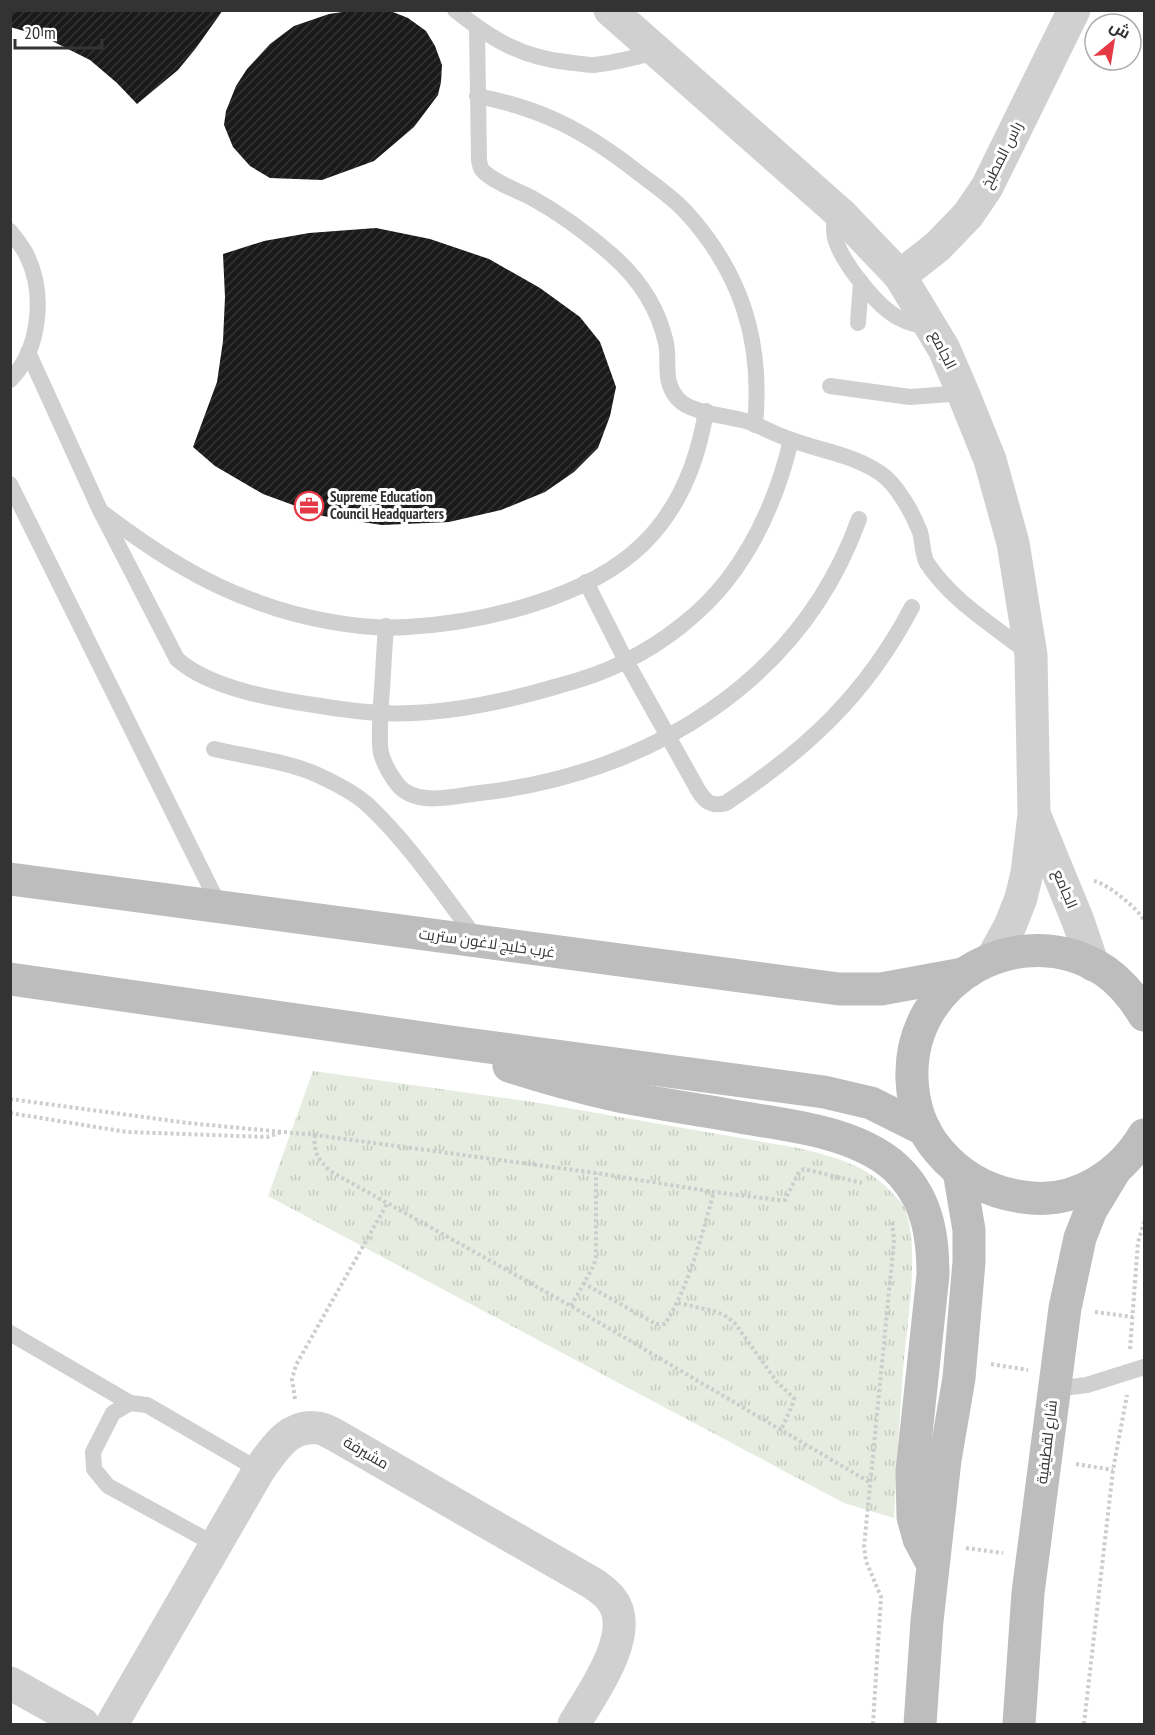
<svg xmlns="http://www.w3.org/2000/svg" width="1155" height="1735" font-family="'PT Sans Narrow',Cairo,sans-serif">
	<style>
		.park { fill: url(#park-tufts) }
		.building { fill: url(#building-hatch) }
		.lines { fill: none; stroke-linecap: round; stroke-linejoin: round }
		.path { stroke: #cdcdcd; stroke-width: 4; stroke-dasharray: 3 3; stroke-linecap: butt }
		.lane { stroke: #d0d0d0; stroke-width: 16 }
		.street { stroke: #d0d0d0; stroke-width: 33 }
		.secondary { stroke: #bdbdbd; stroke-width: 33 }
		.labels { text-anchor: middle; stroke-width: 6; stroke-linejoin: round; paint-order: stroke }
		.street-label { font-size: 15px; fill: #333; stroke: #fff }
		.poi-label { font-size: 15px; font-weight: bold; fill: #333; stroke: #fff; text-anchor: start }
	</style>
	<defs>
		<pattern id="park-tufts" width="24" height="20" patternUnits="userSpaceOnUse" patternTransform="scale(1.5)"><rect width="24" height="20" fill="#e6ecdf"/><path d="M3 7l-1-3M5 7V3M7 7l1-3M15 17l-1-3M17 17v-4M19 17l1-3" fill="none" stroke="#c6cbc0"/></pattern>
		<pattern id="building-hatch" width="6" height="6" patternUnits="userSpaceOnUse" patternTransform="scale(1.5)"><rect width="6" height="6" fill="#1a1a1a"/><path d="M-1 1l2-2M0 6l6-6M5 7l2-2" fill="none" stroke="#333"/></pattern>
	</defs>
	<rect width="100%" height="100%" fill="#fff"/>
	<path class="park" d="M313,1071L533,1102L798,1148C835,1157 868,1165 894,1195C897,1198 901,1202 903,1205C922,1240 906,1331 903,1372C899,1421 897,1469 894,1518L844,1503L268,1196Z"/>
	<g class="building">
		<polygon points="10,10 223,10 196,48 178,70 137,104 117,83 90,60 42,36 10,27"/>
		<polygon points="356,10 388,10 408,18 426,31 435,46 442,65 441,82 438,95 414,127 374,161 322,180 270,178 250,166 233,147 224,125 226,111 236,86 247,69 270,44 294,26 329,14"/>
		<polygon points="376,228 430,239 489,259 540,288 580,317 600,342 616,387 610,416 598,448 574,472 545,492 501,510 449,522 382,525 323,516 263,494 215,466 193,447 217,382 223,341 225,297 223,254 264,241 309,233"/>
	</g>
	<g class="lines">
		<g class="path">
			<path d="M1094,881C1108,884 1137,908 1144,920"/>
			<polyline points="10,1099 188,1123 315,1135 596,1173 714,1192 778,1200 785,1200 799,1172 804,1169 862,1183"/>
			<polyline points="10,1113 127,1132 267,1137 282,1132"/>
			<path d="M315,1135C313,1152 318,1159 330,1171L571,1306L871,1483"/>
			<path d="M583,1283L656,1324H665C690,1284 701,1237 714,1192"/>
			<polyline points="678,1303 714,1311 724,1315 734,1322 777,1382 794,1398 792,1406 781,1430"/>
			<polyline points="571,1306 594,1265 596,1256 596,1173"/>
			<polyline points="1095,1312 1133,1317"/>
			<polyline points="1130,1349 1138,1242 1144,1222"/>
			<polyline points="991,1364 1028,1370"/>
			<polyline points="295,1399 292,1379 296,1365 388,1202"/>
			<polyline points="1076,1464 1113,1470"/>
			<polyline points="966,1548 1003,1553"/>
			<polyline points="873,1724 881,1597 866,1561 864,1547 894,1241 892,1220"/>
			<polyline points="1084,1724 1113,1470 1127,1395"/>
		</g>
		<g class="lane">
			<path d="M455,10C490,38 520,57 566,62C575,63 585,65 594,65C615,63 636,57 657,52"/>
			<path d="M477,28L479,160C480,165 480,169 484,172C497,184 517,190 532,198C561,214 588,234 613,256C640,280 658,307 666,343C670,363 662,381 678,399C690,413 728,416 746,421C761,426 776,435 792,440C821,451 854,455 880,473C897,484 913,514 920,532C923,542 922,554 927,563C952,601 993,625 1028,653"/>
			<path d="M477,96C541,108 585,131 636,171C653,184 671,196 685,211C742,273 763,342 755,425"/>
			<path d="M835,209C834,218 833,229 835,238C841,261 877,307 899,318C909,324 919,325 931,326"/>
			<path d="M10,231C16,239 24,248 28,258C45,295 40,350 10,380"/>
			<polyline points="858,323 861,282"/>
			<path d="M28,352L100,510L177,659C210,689 278,700 321,706C340,709 360,712 380,713C440,716 501,703 558,686C581,680 605,672 626,661C664,642 702,613 728,579C760,537 779,491 791,440"/>
			<polyline points="830,386 910,397 963,393"/>
			<polyline points="10,484 220,907"/>
			<path d="M103,513C152,550 202,583 260,603C304,619 361,630 407,627C482,623 588,598 643,544C679,509 698,460 706,411"/>
			<path d="M586,582L626,661L698,790C705,802 712,807 726,803C807,749 866,695 912,607"/>
			<path d="M386,626C384,652 383,678 381,703C381,719 378,737 381,753C384,764 391,776 398,785C416,807 455,796 480,793C648,774 800,683 859,519"/>
			<path d="M214,749C248,757 288,761 320,776C337,784 357,794 370,807C411,846 443,895 477,939"/>
			<polyline points="10,1333 130,1403"/>
			<polyline points="1054,1389 1087,1385 1144,1367"/>
			<polyline points="216,1545 108,1486 94,1469 93,1452 113,1413 130,1403 147,1405 259,1470"/>
		</g>
		<g class="street">
			<polyline points="610,10 842,215 900,276 944,349 963,393 990,460 1013,543 1031,655 1034,814 1027,873 1021,898 1010,926 993,957"/>
			<polyline points="900,276 937,247 968,215 987,187 1074,10"/>
			<polyline points="1035,816 1078,921 1093,965"/>
			<polyline points="10,1683 83,1724"/>
			<path d="M112,1724L259,1470C273,1451 288,1424 317,1428C323,1428 329,1432 335,1435L594,1584C599,1588 607,1593 611,1599C638,1632 591,1695 574,1724"/>
		</g>
		<g class="secondary">
			<polyline points="10,879 839,989 881,989 963,974"/>
			<polyline points="10,979 451,1042 824,1092 871,1103 925,1130"/>
			<path d="M1144,1015C1134,998 1122,983 1105,971C1022,916 908,978 912,1079C913,1104 921,1130 938,1150C962,1179 994,1195 1032,1198C1078,1202 1121,1174 1144,1135"/>
			<path d="M509,1066C543,1077 579,1087 614,1095C657,1104 702,1110 745,1118C795,1126 866,1134 902,1174C928,1203 933,1237 933,1275L912,1471L913,1517L919,1539L933,1565"/>
			<polyline points="920,1724 927,1621 945,1460 959,1378 969,1262 969,1230 959,1171"/>
			<polyline points="1019,1724 1028,1593 1065,1308 1080,1238 1091,1210 1114,1172"/>
		</g>
	</g>
	<defs>
		<g id="office-ring" transform="scale(1.5)"><circle r="9.5" fill="#fff" stroke="#e63946" stroke-width="1.5"/><path d="M-6-3h4V-5.5h4V-3h4V5H-6ZM-1-4.5V-3h2v-1.5ZM-6 0V1H6V0Z" fill="#e63946"/></g>
	</defs>
	<g fill-rule="evenodd">
		<use href="#office-ring" x="309" y="506"/>
	</g>
	<g class="labels">
		<g class="street-label">
			<text transform="translate(1002 155) rotate(-63)" y="5">راس المطبخ</text>
			<text transform="translate(943 350) rotate(63)" y="5">الجامع</text>
			<text transform="translate(1065 889) rotate(67)" y="5">الجامع</text>
			<text transform="translate(487 943) rotate(8)" y="5">غرب خليج لاغون ستريت</text>
			<text transform="translate(1047 1442) rotate(-83)" y="5">شارع لقطيفية</text>
			<text transform="translate(366 1453) rotate(30)" y="5">مشيرفة</text>
		</g>
		<g class="poi-label">
			<text x="330" y="502">Supreme Education<tspan x="330" dy="17">Council Headquarters</tspan></text>
		</g>
	</g>
	<rect width="1155" height="1735" fill="none" stroke="#333333" stroke-width="24"/>
	<g transform="translate(1113 42) rotate(30)"><circle r="28" fill="#ffffff" stroke="#adadad" stroke-width="1.5"/>
	<path d="M0-4.5L10 22L0 15L-10 22Z" fill="#e63946"/>
	<text y="-9" font-size="16" font-weight="bold" text-anchor="middle" fill="#333333">ش</text>
	</g>
	<path d="M15 39v9h87v-9" fill="none" stroke="#333333" stroke-width="3"/>
	<text x="24" y="39" font-size="18" fill="#333333" stroke="#ffffff" stroke-width="4.5" paint-order="stroke">20 m</text>
</svg>
